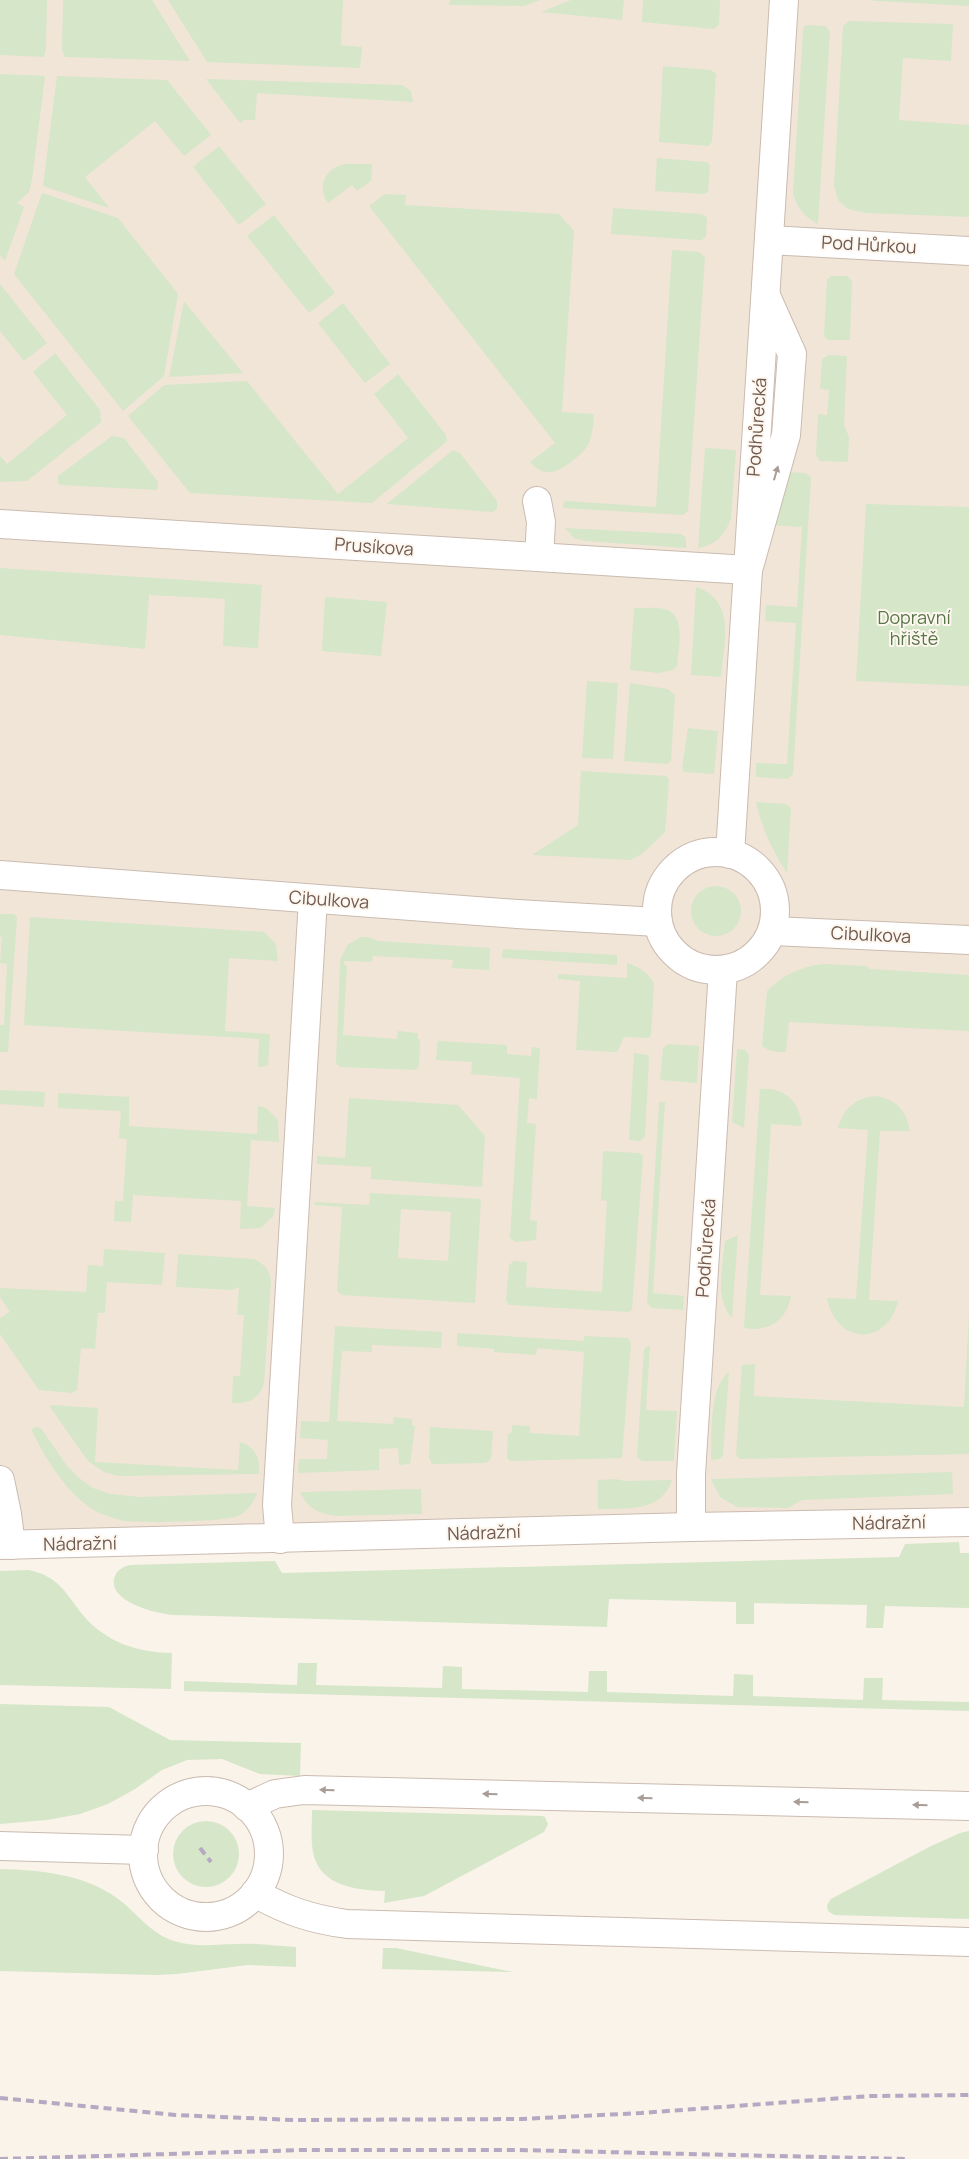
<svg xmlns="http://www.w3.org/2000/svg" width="969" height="2159" font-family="Manrope,sans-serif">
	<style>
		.residential { fill: #f1e5d8 }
		.green { fill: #d6e6c9; fill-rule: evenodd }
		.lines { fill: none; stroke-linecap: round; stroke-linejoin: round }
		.minor-casing { stroke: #cbbbb0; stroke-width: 30 }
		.minor { stroke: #fff; stroke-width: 28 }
		.rail { stroke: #b5a8c3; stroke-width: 4; stroke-dasharray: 8 5; stroke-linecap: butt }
		.oneway { fill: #aa9c96 }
		.labels { text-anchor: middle; stroke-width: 4; stroke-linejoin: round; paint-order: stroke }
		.street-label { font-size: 18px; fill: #715a50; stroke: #fdf7ef }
		.park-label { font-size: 18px; fill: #587649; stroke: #fdf7ef }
	</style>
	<rect width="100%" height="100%" fill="#faf3e9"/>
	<polygon class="residential" points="0,0 969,0 969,1513 0,1548"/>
	<g class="green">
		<polygon points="0,0 47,0 46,48 44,57 0,55"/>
		<polygon points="63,0 152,0 190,61 65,57 62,50"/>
		<polygon points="168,0 343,0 341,45 362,47 360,68 207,62"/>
		<polygon points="450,0 540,0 524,6 449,5"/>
		<polygon points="571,0 624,0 622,20 541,12"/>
		<polygon points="643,0 720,0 719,25 714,29 642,22"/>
		<polygon points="868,0 969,0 969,6 878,1"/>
		<polygon points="849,21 953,24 951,61 903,58 899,120 969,125 969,217 866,213 848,209 838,200 834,186 843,26"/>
		<path d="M809,25L826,26L830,32L818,224C804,217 797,208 793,193L803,30L804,26Z"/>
		<polygon points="663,66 711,70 716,74 712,142 708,146 659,142"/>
		<polygon points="0,74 45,76 32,180 29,192 17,203 24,207 5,261 0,255"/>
		<polygon points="57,76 167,80 211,135 184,156 155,121 85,177 109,208 43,186"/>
		<polygon points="206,79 402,85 411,91 413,102 257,93 255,120 244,120 240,123"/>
		<polygon points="219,146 266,204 239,225 193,167"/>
		<polygon points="657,158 707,162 710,166 708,192 704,194 655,191"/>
		<path d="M346,164H372L371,181L357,191L352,185L328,203C316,186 326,167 346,164Z"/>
		<polygon points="42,193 118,218 178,294 164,376 123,411 14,274"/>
		<path d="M385,194L406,195L405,205L559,214L574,231L562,412L594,414C593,424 593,435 588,445C584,452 577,457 571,462C556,473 544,478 530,462L555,443L369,206Z"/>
		<polygon points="613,208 702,214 707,218 706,236 702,240 697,240 611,234"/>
		<polygon points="274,215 335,293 309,313 247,236"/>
		<polygon points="672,250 699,252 705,257 688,511 683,515 563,508 563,503 566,501 656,507"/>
		<polygon points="831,276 847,276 852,281 850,340 828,340 824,336 827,280"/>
		<polygon points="0,284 47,343 24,361 0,331"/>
		<polygon points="184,301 243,373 169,377"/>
		<polygon points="343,303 390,364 365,383 318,323"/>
		<polygon points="55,353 100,410 101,422 27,481 0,482 0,456 7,464 67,415 33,372"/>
		<polygon points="829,355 847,356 844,425 849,437 848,462 820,461 816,455 818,414 827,415 829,390 820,389 822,359"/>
		<polygon points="398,374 446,435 447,441 372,503 190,493 128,416 164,385 247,381 338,494 408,438 374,394"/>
		<polygon points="112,436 124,438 158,482 158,488 156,490 61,485 58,483 58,476"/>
		<path d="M705,448L736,450L731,518C726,534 716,545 698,548Z"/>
		<polygon points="453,450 460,453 497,501 497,509 492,512 387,504"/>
		<polygon points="785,472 806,473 811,477 793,774 788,779 756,777 756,763 787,764 796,623 765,621 766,605 797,607 802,527 771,525"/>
		<polygon points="866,504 969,507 969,686 856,681"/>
		<polygon points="565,528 681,534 686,538 686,548 585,541 574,538"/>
		<polygon points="0,568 262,585 258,648 223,646 225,599 149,595 145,649 0,635"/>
		<path d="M696,587C737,600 724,644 721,677L691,675Z"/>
		<polygon points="325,597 387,602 381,656 322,651"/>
		<path d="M634,608C643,608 656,607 665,609C687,616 678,650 677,666L673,670L659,673L630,670Z"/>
		<polygon points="587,681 618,683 613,759 582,758"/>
		<polygon points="630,683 668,689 675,695 671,761 667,764 624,761"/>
		<polygon points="688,728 718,731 714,774 684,772 682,768"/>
		<polygon points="581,771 667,776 669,780 665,832 642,854 630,860 532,855 578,825"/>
		<path d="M756,802L786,804L791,808L787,873C772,850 762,829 756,802Z"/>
		<circle cx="716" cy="911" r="25"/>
		<polygon points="0,914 14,914 17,917 8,1052 0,1052 0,1025 4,1025 7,964 0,963 2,937 0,937"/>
		<polygon points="30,917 264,932 276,944 278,961 229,958 225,1031 270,1034 268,1066 258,1067 259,1039 24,1025"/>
		<polygon points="361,937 368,937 378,941 490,948 489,970 452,968 453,960 373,956 372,962 344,961 344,964 347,966 343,1035 397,1039 398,1031 418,1033 418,1039 420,1040 419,1065 416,1070 341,1067 336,1064 340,960 348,944"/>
		<polygon points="503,949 617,955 617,965 502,958"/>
		<path d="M627,963C638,966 649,973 654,984L651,1036L647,1038L624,1037L617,1052L576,1050L580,981L558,979V974L627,978Z"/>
		<path d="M823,964L867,966L870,969L969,975V1031L789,1022L786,1052C776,1052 770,1052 762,1046L767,991C783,975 799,967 823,964Z"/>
		<polygon points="438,1041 507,1045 507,1054 531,1056 532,1047 540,1048 537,1099 529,1098 527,1123 536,1124 530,1220 537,1221 536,1240 516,1242 510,1238 520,1078 471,1074 472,1062 436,1060"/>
		<polygon points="669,1044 699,1046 697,1083 660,1080 663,1048"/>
		<polygon points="737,1049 745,1050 749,1055 744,1128 732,1122"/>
		<polygon points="634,1053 648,1055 649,1060 645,1136 640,1141 629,1140"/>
		<path d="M760,1089C785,1086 800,1103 802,1126L771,1124L760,1295L791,1296C787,1320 768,1333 744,1328Z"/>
		<polygon points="0,1090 45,1092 44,1107 0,1104"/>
		<polygon points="58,1093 129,1097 129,1126 257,1134 258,1106 266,1108 278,1120 279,1142 251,1140 247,1206 275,1208 273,1216 261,1228 240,1229 241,1201 133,1195 131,1222 114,1221 115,1201 123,1201 127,1139 119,1138 121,1111 58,1108"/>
		<path d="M876,1096C897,1100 906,1110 910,1131H880L869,1300L898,1301C887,1347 836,1345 827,1298L856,1299L868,1130L838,1128C844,1108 855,1098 876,1096Z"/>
		<polygon points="349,1098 458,1105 485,1136 482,1187 371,1179 371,1167 317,1164 317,1156 345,1158"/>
		<polygon points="659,1102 665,1102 653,1293 684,1296 683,1310 652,1308 647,1303"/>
		<polygon points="603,1151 639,1153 643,1156 632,1310 628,1312 509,1305 506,1301 509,1265 514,1261 527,1262 526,1287 602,1292 607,1201 601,1200"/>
		<path d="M370,1193L481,1199L475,1303L342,1295L337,1291L342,1207L314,1205L315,1202L369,1205ZM401,1209L451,1212L448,1261L398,1258Z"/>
		<path d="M738,1235L732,1318C714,1299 723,1265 725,1241Z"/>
		<polygon points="104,1249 165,1253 162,1285 107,1282 105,1313 98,1313 95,1349 81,1348 77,1390 72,1393 39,1390 0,1334 0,1318 10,1312 0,1297 0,1288 86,1292 88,1265 103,1266"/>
		<path d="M178,1254L254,1259C265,1264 269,1270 271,1281L264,1384C258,1400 248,1404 232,1403L233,1376H240L244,1315H237L239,1287L231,1290L176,1287Z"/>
		<polygon points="969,1314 969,1454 740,1459 736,1455 742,1365 755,1364 754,1396 964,1407"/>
		<polygon points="335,1326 442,1332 441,1348 372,1345 372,1352 342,1351 337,1421 393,1424 394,1417 412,1419 412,1425 415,1426 410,1464 399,1465 398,1448 379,1449 379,1470 298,1473 299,1459 327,1459 328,1440 300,1438 301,1421 329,1422"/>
		<polygon points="457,1333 584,1341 584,1336 628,1338 631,1343 622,1458 510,1461 507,1458 508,1434 512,1432 512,1425 530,1426 530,1433 579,1436 584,1352 537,1348 536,1355 494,1352 494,1349 457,1346"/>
		<polygon points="650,1345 646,1410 677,1411 674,1461 642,1461 637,1457 644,1349"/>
		<path d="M729,1372L723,1455L720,1459L711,1460C712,1434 708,1389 729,1372Z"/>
		<path d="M51,1405L98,1408L95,1462L238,1470L240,1442C256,1447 260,1458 259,1474L118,1476L104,1472L88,1461L50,1407Z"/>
		<path d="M37,1427L41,1428L67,1466L79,1478L93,1488L111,1494L140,1497L257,1493C253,1503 248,1511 238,1516C226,1522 140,1523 124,1521C112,1518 99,1514 89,1507C63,1488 44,1456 31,1429Z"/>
		<polygon points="430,1427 493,1431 491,1459 486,1463 432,1464 429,1458"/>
		<polygon points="952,1472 953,1494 802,1500 788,1508 737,1507 720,1497 711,1479"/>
		<path d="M615,1479L625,1481L672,1480C661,1513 627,1508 598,1509V1480Z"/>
		<path d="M421,1489L422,1514L337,1516C319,1514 308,1509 300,1492Z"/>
		<path d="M959,1542L960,1553H969V1608L885,1606L883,1628H866L867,1605L754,1603V1624H736V1602L609,1599L607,1627L173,1615C156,1614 105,1601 115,1576C118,1569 123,1567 130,1565L275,1561L282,1573L899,1557L905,1544Z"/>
		<path d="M29,1570C60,1577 65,1593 83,1615C105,1642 139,1653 172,1653L171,1689L0,1685V1571Z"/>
		<polygon points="298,1663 317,1663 316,1685 442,1688 443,1666 462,1667 462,1689 588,1692 589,1671 607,1671 607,1692 733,1696 734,1674 753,1675 753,1696 863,1700 864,1678 883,1678 882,1700 969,1702 969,1711 184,1691 184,1681 297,1685"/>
		<polygon points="0,1704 109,1707 170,1740 301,1743 300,1776 260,1774 222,1759 187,1760 162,1770 135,1789 108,1804 80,1814 47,1820 0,1824"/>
		<path d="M312,1810L542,1816L545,1817L548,1824L544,1832L424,1896L384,1903L385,1891C352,1890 315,1885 312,1845C311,1833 312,1821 312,1810Z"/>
		<circle cx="206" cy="1854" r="33"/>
		<polygon points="969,1831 969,1919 834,1915 828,1911 827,1905 831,1899 929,1847 960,1833"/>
		<path d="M0,1869C39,1870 84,1874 117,1898C136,1912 151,1934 174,1941C196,1948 217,1944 238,1944C257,1943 277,1946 296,1947V1967L248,1965L177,1974L155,1975L0,1971Z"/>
		<polygon points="383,1948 396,1948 513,1972 382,1969"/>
	</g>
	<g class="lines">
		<g class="minor-casing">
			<g id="minor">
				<polyline points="769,240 969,251"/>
				<polyline points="537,501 541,522 539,557"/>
				<polyline points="0,524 748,570 786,435 792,354 766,296"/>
				<circle cx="716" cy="911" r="59"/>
				<polyline points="730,854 784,0"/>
				<polyline points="0,875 517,914 658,922"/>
				<polyline points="773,931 969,940"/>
				<polyline points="0,1480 7,1514 11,1545"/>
				<polyline points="691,1527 691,1474 723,970"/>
				<polyline points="280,1539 277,1505 279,1472 313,899"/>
				<polyline points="0,1545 691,1527 969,1522"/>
				<circle cx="206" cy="1854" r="63"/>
				<polyline points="247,1807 275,1794 304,1790 969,1806"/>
				<polyline points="0,1846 144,1850"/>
				<path d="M255,1893C287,1911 311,1919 347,1924L969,1942"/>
			</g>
		</g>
		<use href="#minor" class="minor"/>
		<g class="rail">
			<polyline points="200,1848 211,1862"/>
			<polyline points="0,2098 175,2115 293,2120 522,2119 641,2113 870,2096 969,2095"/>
			<polyline points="0,2159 303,2150 519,2150 906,2159"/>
		</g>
	</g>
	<defs><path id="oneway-solid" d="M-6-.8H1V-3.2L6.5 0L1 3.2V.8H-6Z" transform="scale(1.25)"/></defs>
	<g class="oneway">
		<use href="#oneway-solid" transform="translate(776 473) rotate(-74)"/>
		<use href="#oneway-solid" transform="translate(327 1790) rotate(-179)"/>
		<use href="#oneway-solid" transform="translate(490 1794) rotate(-179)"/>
		<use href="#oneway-solid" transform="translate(645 1798) rotate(-179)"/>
		<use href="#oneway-solid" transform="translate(801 1802) rotate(-178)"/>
		<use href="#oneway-solid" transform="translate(920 1805) rotate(-179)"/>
	</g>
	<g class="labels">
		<g class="street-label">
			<text transform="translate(869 245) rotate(3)" y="6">Pod Hůrkou</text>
			<text transform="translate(757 427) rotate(-86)" y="6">Podhůrecká</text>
			<text transform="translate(374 547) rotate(4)" y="6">Prusíkova</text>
			<text transform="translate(329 900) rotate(4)" y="6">Cibulkova</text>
			<text transform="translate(871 935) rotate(3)" y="6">Cibulkova</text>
			<text transform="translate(706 1248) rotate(-86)" y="6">Podhůrecká</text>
			<text transform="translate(889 1523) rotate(-1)" y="6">Nádražní</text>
			<text transform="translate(484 1533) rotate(-2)" y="6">Nádražní</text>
			<text transform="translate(80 1544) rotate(-1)" y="6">Nádražní</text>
		</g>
		<g class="park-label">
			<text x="914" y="624">Dopravní<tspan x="914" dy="21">hřiště</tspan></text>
		</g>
	</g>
</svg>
